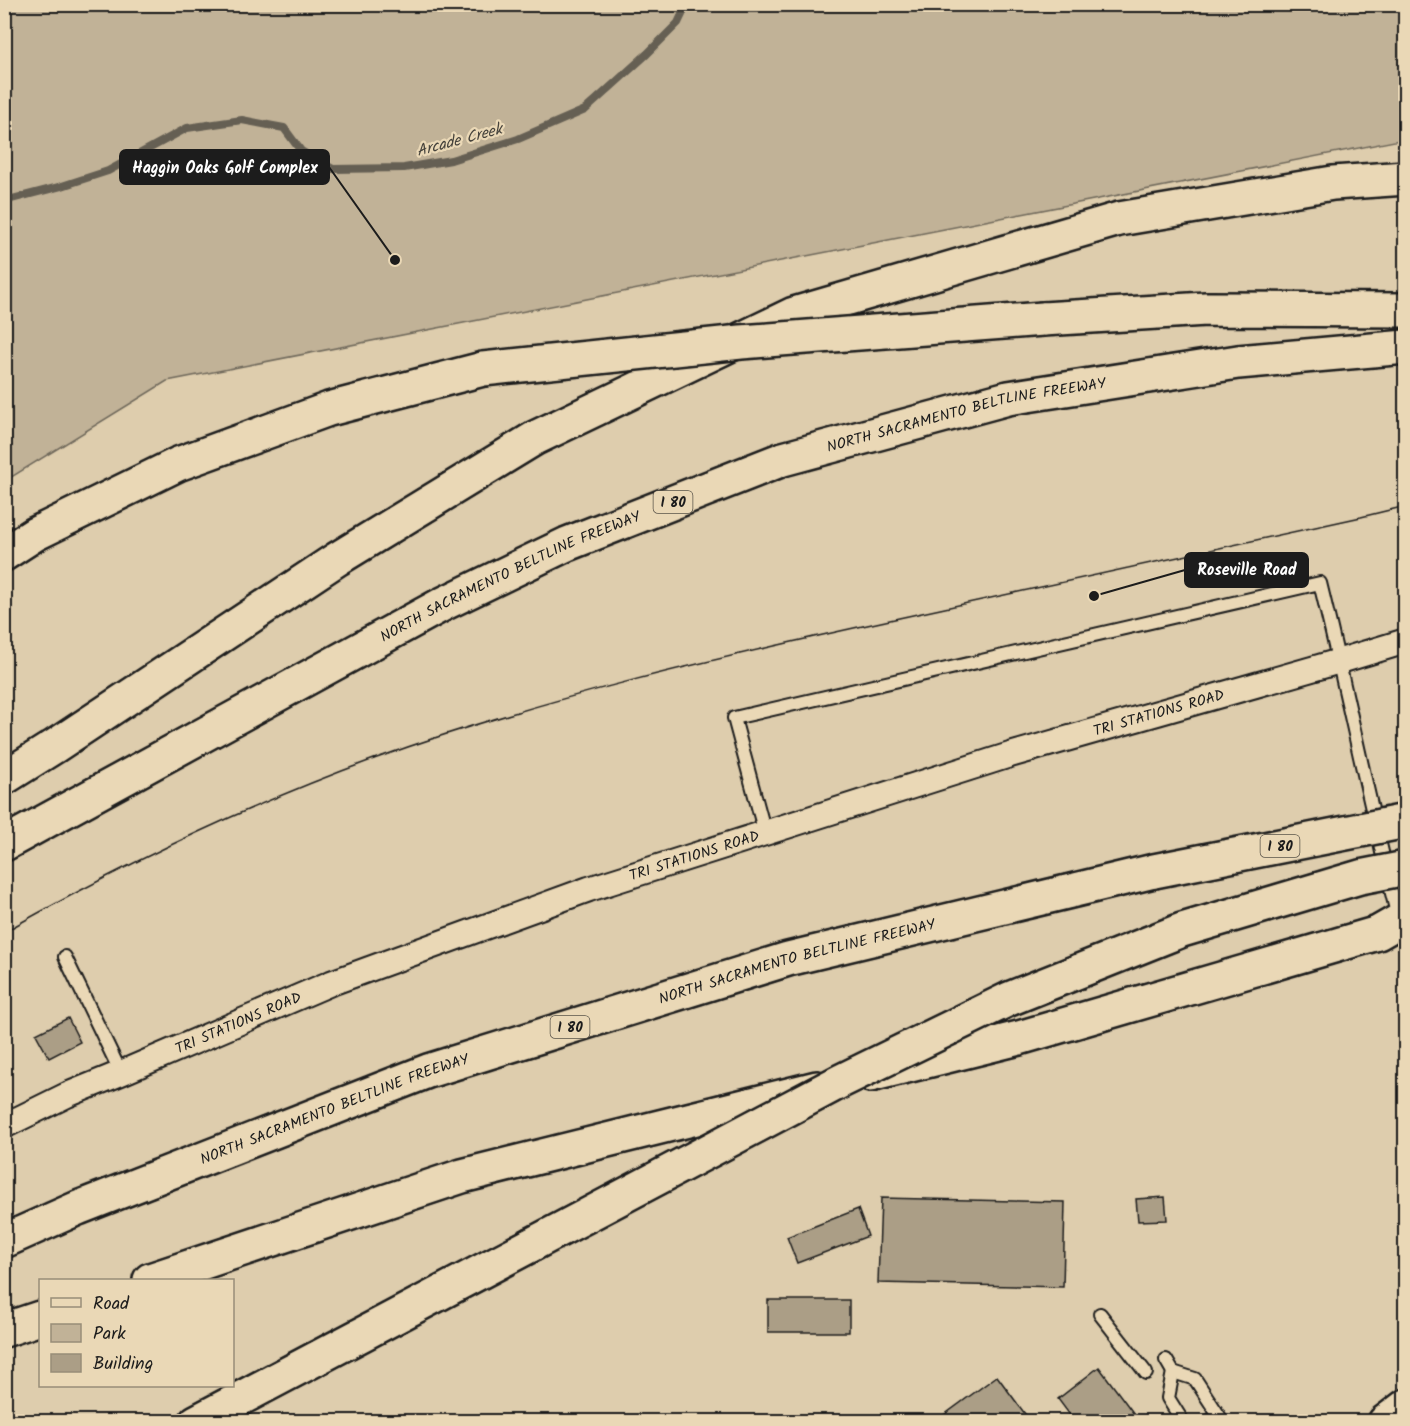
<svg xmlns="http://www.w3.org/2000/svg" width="1410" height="1426" font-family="Kalam,sans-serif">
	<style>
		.green { fill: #c1b297; stroke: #6e675a; stroke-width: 1.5 }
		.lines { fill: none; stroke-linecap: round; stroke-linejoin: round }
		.stream { stroke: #655f53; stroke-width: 8 }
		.building { fill: #ab9e86; stroke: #1c1c1c; stroke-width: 1.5 }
		.lane-casing { stroke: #1c1c1c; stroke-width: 16 }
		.street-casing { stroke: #1c1c1c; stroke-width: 28 }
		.secondary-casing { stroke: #1c1c1c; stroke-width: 38 }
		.highway-casing { stroke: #1c1c1c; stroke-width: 38 }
		.lane { stroke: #ead8b6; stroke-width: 12 }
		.street { stroke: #ead8b6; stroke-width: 24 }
		.secondary { stroke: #ead8b6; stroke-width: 33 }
		.highway { stroke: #ead8b6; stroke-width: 33 }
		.tram { stroke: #1c1c1c; stroke-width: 1.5 }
		.highway-bridge-casing { stroke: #1c1c1c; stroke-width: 38; stroke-linecap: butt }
		.highway-bridge { stroke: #ead8b6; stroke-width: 33 }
		.labels { text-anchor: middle; stroke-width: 4.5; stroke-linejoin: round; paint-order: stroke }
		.shield { fill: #ead8b6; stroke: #5a544a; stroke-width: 1.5 }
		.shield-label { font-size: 14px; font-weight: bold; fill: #1c1c1c }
		.street-label { font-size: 15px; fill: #1c1c1c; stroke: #ead8b6 }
		.water-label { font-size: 16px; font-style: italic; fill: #46433c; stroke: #ead8b6 }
		.leader { fill: none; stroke: #1c1c1c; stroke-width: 2 }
		.callout-dot { fill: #1c1c1c; stroke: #ead8b6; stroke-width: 2 }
		.callout { fill: #1c1c1c; stroke: #1c1c1c; stroke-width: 2 }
		.callout-label { font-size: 16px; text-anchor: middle; font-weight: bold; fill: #fff }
	</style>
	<rect width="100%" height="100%" fill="#decdad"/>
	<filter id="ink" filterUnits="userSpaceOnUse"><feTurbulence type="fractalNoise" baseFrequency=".0167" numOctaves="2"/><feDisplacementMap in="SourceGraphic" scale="12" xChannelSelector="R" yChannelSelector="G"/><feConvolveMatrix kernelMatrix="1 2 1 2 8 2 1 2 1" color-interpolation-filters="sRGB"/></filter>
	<g filter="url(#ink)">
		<polygon class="green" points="5,4 1405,5 1405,139 167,381 5,481"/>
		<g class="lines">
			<polyline class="stream" points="4,201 62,186 108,171 187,128 242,120 284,128 301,151 333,169 404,168 451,160 518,139 585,110 647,54 678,23 687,4"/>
		</g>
		<g class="building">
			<polygon points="68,1018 80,1042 49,1058 36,1034"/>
			<polygon points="1165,1197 1167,1220 1138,1221 1136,1199"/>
			<polygon points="881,1198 1065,1202 1063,1287 878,1283"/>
			<polygon points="858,1209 868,1236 797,1263 787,1237"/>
			<rect x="768" y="1300" width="81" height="32"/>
			<polygon points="1099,1367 1140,1422 1069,1422 1073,1419 1058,1399"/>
			<polygon points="997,1376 1031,1422 943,1422 940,1418"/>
			<polygon points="1210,1412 1217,1421 1200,1422 1199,1420"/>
		</g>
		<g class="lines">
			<g class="lane-casing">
				<g id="lane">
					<path d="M765,833L734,718L1320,583C1348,696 1370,810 1399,921"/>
					<polyline points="65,957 121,1073"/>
					<polyline points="1100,1314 1146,1373"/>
					<polyline points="1166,1360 1173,1372 1195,1379 1223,1422"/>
					<polyline points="1173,1372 1168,1398 1183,1422"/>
				</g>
			</g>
			<g class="street-casing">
				<g id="street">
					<path id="s1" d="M4,1126L67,1095L121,1073L331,983L589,889L1010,755L1340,661L1406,641"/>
				</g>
			</g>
			<g class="secondary-casing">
				<polyline id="secondary" points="1385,1422 1406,1406"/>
			</g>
			<g class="highway-casing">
				<g id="highway">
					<polyline points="1043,319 1206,309 1406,310"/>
					<polyline points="4,554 35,534 178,464 329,409 483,369"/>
					<polyline points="4,778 55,746 337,559 535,438 794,314 1119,219 1333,183 1406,178"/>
					<path id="s2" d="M4,844L443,604L567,544L783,459L1008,398L1238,362L1406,347"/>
					<polyline points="870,1075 1019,1038 1378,933 1399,921"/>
					<path id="s3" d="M4,1241L78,1208L428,1071L788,959L1154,871"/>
					<polyline points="150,1280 462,1176 817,1088"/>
					<polyline points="4,1330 40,1318"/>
					<polyline points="196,1422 531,1245"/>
				</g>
			</g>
			<use href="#lane" class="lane"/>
			<use href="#street" class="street"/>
			<use href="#secondary" class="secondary"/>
			<use href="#highway" class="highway"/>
			<path class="tram" d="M4,932C123,865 245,806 374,759C544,697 722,657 899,618C1053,584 1207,550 1361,517L1406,506"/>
			<g class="highway-bridge-casing">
				<g id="highway-bridge">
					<polyline points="483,369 741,342 1043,319"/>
					<polyline points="1154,871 1406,821"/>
					<polyline points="531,1245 841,1081 1009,999 1182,930 1360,877 1406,868"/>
				</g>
			</g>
			<use href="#highway-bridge" class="highway-bridge"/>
		</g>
	</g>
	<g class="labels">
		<g class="shield">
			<rect x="653.5" y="491" width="39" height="22" rx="4.5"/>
			<rect x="1260.5" y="835" width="39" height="22" rx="4.5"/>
			<rect x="550.5" y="1016" width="39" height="22" rx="4.5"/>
		</g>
		<g class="shield-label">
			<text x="673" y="507">I 80</text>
			<text x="1280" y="851">I 80</text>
			<text x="570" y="1032">I 80</text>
		</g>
		<g class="street-label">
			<text dy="5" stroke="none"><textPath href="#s2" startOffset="1059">NORTH SACRAMENTO BELTLINE FREEWAY</textPath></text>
			<text dy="5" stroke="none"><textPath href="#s2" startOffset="573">NORTH SACRAMENTO BELTLINE FREEWAY</textPath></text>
			<text dy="5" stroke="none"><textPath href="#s1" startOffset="1228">TRI STATIONS ROAD</textPath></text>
			<text dy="5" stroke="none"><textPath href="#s1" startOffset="742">TRI STATIONS ROAD</textPath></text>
			<text dy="5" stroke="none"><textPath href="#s3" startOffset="842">NORTH SACRAMENTO BELTLINE FREEWAY</textPath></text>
			<text dy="5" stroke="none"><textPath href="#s1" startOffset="256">TRI STATIONS ROAD</textPath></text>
			<text dy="5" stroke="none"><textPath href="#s3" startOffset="356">NORTH SACRAMENTO BELTLINE FREEWAY</textPath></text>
		</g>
		<g class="water-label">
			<text transform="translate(459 139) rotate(-15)" y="6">Arcade Creek</text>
		</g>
	</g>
	<path class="leader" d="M395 260L329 167M1094 596L1185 570"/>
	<g class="callout-dot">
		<circle cx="395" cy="260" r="6"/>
		<circle cx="1094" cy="596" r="6"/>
	</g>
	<g class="callout">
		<rect x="120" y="150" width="209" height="34" rx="6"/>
		<rect x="1185" y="553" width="123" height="34" rx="6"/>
	</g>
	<g class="callout-label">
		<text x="225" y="173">Haggin Oaks Golf Complex</text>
		<text x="1247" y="575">Roseville Road</text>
	</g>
	<rect width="1410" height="1426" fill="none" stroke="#ead8b6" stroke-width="24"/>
	<rect x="12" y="12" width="1386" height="1402" fill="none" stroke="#1c1c1c" stroke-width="2" filter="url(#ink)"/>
	<rect x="39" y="1279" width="195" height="108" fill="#ead8b6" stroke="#988d78" stroke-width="1.5"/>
	<rect x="51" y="1298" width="30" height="9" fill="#ead8b6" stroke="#988d78" stroke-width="1.5"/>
	<text x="93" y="1309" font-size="18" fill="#1c1c1c">Road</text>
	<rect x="51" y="1324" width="30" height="18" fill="#c1b297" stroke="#988d78" stroke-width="1.5"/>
	<text x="93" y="1339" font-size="18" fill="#1c1c1c">Park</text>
	<rect x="51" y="1354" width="30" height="18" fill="#ab9e86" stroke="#988d78" stroke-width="1.5"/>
	<text x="93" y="1369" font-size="18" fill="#1c1c1c">Building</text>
</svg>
